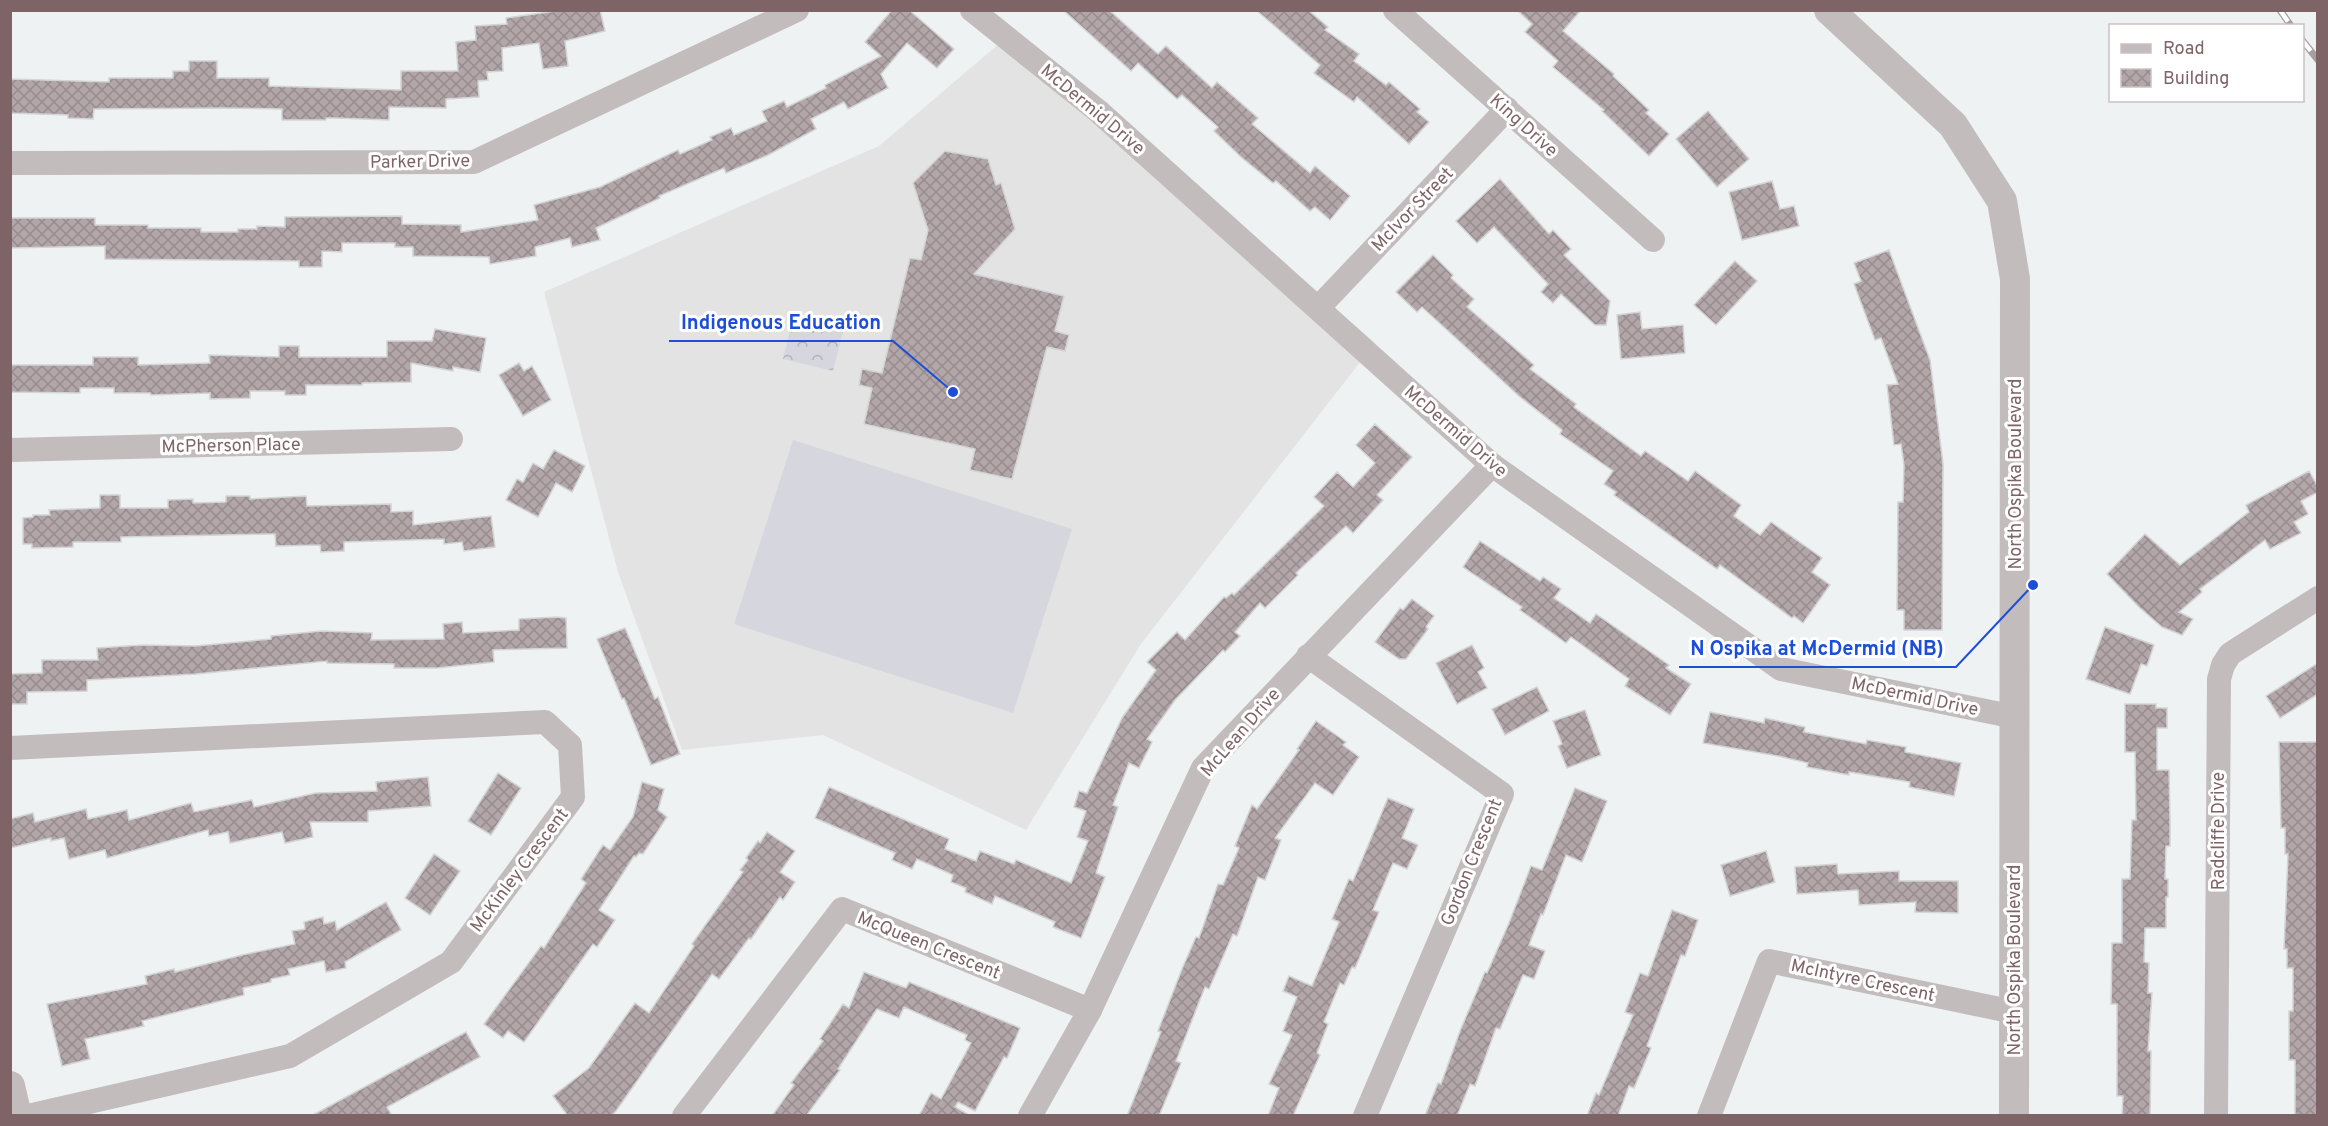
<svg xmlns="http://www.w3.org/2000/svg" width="2328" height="1126" font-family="Overpass,sans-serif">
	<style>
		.built { fill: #e3e3e4 }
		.grass { fill: #d6d6df }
		.park { fill: url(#park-crowns) }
		.building { fill: url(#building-cross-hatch); stroke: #d2d4d5; stroke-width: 1.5 }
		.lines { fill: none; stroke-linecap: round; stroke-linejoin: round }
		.minor { stroke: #c3bcbd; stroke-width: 24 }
		.tertiary { stroke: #c3bcbd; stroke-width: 30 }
		.rail-casing { stroke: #a89e9f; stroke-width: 7 }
		.rail { stroke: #fff; stroke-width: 4.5; stroke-dasharray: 14; stroke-linecap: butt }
		.labels { text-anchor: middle; stroke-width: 6; stroke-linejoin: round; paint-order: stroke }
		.street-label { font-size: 18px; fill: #7f6467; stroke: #fff }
		.leader { fill: none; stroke: #1d4ed8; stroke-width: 2 }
		.callout-dot { fill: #1d4ed8; stroke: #fff; stroke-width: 2 }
		.callout-label { font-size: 20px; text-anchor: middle; font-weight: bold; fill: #1d4ed8; stroke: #fff; stroke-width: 6; stroke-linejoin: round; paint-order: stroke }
	</style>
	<defs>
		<pattern id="park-crowns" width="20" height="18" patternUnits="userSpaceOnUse" patternTransform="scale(1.5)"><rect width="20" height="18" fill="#d6d6df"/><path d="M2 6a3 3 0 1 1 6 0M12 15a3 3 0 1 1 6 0" fill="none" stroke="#b3b1b9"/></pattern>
		<pattern id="building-cross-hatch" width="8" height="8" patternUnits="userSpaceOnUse" patternTransform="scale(1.5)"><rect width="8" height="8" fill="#b2a6a8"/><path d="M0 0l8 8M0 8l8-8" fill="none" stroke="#968b8d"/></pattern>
	</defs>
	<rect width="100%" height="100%" fill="#eff2f3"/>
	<polygon class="built" points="1008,36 1319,294 1375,343 1141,644 1026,830 823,735 682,750 618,572 544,292 879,146"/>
	<polygon class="grass" points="793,440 1072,529 1013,713 734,624"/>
	<polygon class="park" points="793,318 843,331 833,371 783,359"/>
	<g class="building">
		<polygon points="563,10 600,10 605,31 565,41 568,66 543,69 539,43 502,48 503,71 487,72 488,80 478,81 479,97 446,99 446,108 389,107 389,120 335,118 326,118 326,120 282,120 282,109 224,108 94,109 93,119 68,118 68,115 10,113 10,79 109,82 109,78 173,78 173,71 189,71 189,61 217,61 217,78 269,78 269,86 401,90 401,71 458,71 456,42 476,40 475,26 507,24 506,18"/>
		<polygon points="892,10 909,10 954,49 937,68 907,43 881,74 888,88 848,109 844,102 811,119 816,129 768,155 726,173 724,168 659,196 660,198 596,228 600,240 572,247 570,238 535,247 536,256 490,264 489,257 413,256 413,247 395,247 395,243 342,243 342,252 322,251 322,267 299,267 299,261 105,259 105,246 10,248 10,218 95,218 95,225 148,225 148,228 201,228 201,232 238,232 238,229 257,229 257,226 285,227 285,217 402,216 402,224 461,225 461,232 538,220 534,205 600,187 678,150 680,154 712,140 710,137 731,128 734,135 767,121 762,111 784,101 787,107 826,88 825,85 881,56 865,42"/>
		<polygon points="1063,10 1109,10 1158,54 1166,46 1212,88 1217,82 1258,118 1252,124 1310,173 1315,166 1350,196 1330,220 1315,207 1310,211 1276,181 1273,183 1241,157 1214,131 1218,127 1182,95 1177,99 1138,63 1131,71"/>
		<polygon points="1256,10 1308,10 1328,27 1325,30 1359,54 1354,61 1386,85 1389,82 1420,109 1417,112 1429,122 1409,144 1357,97 1354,102 1314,73 1320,65"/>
		<polygon points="1517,10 1581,10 1563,31 1614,74 1613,76 1649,110 1646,113 1669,134 1649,156 1602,111 1604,110 1553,67 1558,61 1525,32 1532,24"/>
		<polygon points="1708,111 1749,159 1717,187 1676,139"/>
		<polygon points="945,151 988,159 996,185 1001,183 1015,229 974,274 1064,296 1055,331 1069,335 1065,351 1047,347 1012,479 970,470 975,449 864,424 872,388 859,385 862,369 882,373 910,258 921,260 928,230 913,183"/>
		<polygon points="1500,179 1549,234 1553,230 1571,249 1564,255 1610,301 1606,325 1595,325 1561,294 1553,303 1541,292 1548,284 1494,227 1477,243 1456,221"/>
		<polygon points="1772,181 1780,209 1794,206 1799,226 1742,240 1729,192"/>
		<polygon points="1889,250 1930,360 1943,464 1942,630 1904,630 1904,610 1897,610 1898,502 1903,502 1904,465 1901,444 1894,445 1887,385 1898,384 1881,338 1875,340 1854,284 1861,281 1854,263"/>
		<polygon points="1433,255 1453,275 1451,278 1474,299 1467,307 1534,365 1530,369 1576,404 1574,407 1641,456 1645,451 1688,481 1695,471 1741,505 1734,516 1760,535 1771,522 1822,558 1812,572 1830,585 1803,623 1794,616 1792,618 1720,565 1717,569 1614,495 1616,492 1604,484 1613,471 1560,434 1562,430 1519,396 1422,307 1417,312 1396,292"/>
		<polygon points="1735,261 1757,281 1716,325 1694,305"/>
		<polygon points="1640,312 1642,329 1683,325 1685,353 1621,359 1617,315"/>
		<polygon points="435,329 486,338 480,372 453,367 453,371 411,363 411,382 362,383 362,385 306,385 306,395 285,395 285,391 250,391 250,398 210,399 210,393 151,395 150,393 114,393 114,388 80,388 80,393 10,392 10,365 93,365 93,357 138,357 138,365 210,363 209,355 279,357 279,346 299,346 299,357 387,357 387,341 432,341"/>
		<polygon points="519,363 524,371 532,366 551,400 523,416 499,375"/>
		<polygon points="1375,424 1412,457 1377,495 1383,500 1353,533 1346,526 1296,573 1298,575 1265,608 1260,603 1235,632 1240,636 1225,652 1223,650 1175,700 1147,739 1152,742 1139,768 1129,763 1113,805 1118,807 1096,873 1105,877 1081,938 1053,927 1055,922 995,896 992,904 965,892 966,888 951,882 953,875 917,859 912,869 892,860 895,853 815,818 829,787 949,839 945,849 976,861 980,851 1014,864 1016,860 1071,883 1088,841 1077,837 1086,811 1074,807 1079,791 1087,793 1122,718 1156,670 1147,662 1177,632 1185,640 1224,597 1226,598 1232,593 1234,595 1324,506 1314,497 1337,472 1353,487 1375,463 1356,445"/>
		<polygon points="554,450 585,466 572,492 556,483 538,517 506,500 517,479 523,482 533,463 543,469"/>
		<polygon points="2309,471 2318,487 2318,492 2301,501 2308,514 2294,522 2301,533 2270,549 2265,540 2200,589 2202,592 2179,612 2193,619 2182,635 2162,627 2139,607 2107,574 2145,534 2180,565 2249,512 2246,505"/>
		<polygon points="100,495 120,495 120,508 168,508 168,500 193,499 193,503 226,502 226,496 250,496 250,499 306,496 307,506 391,504 391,512 413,511 413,525 491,516 495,547 464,551 462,542 444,544 444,539 344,542 344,551 321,552 320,545 276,546 275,534 269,534 121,537 121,542 73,542 73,547 32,548 32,544 23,544 23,518 33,517 33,515 50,515 49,510 100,508"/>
		<polygon points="1480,541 1540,581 1543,577 1561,589 1554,598 1590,623 1596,614 1669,665 1666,668 1691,684 1670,715 1625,686 1629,679 1571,637 1566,643 1520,610 1522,607 1463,567"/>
		<polygon points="1412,599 1434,616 1426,627 1428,629 1406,659 1399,659 1375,642 1400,608 1403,610"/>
		<polygon points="557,617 566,618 567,648 493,650 494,662 437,668 394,668 394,664 327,663 327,661 196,674 87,680 87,691 27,692 27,704 10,704 10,674 42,673 42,660 98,660 97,648 143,645 195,646 271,639 271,636 322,631 372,633 371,640 444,639 443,624 462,622 463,633 519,630 519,619"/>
		<polygon points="2105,627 2154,645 2147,666 2141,664 2130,694 2086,679"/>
		<polygon points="625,628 655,699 658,697 680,754 651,765 624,698 622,699 597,639"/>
		<polygon points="1472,645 1484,668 1478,672 1487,688 1457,704 1436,663"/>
		<polygon points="2318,663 2318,694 2280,718 2266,696"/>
		<polygon points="1537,687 1549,711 1505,735 1492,709"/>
		<polygon points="2125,704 2156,704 2156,708 2167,708 2167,728 2157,728 2157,770 2169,770 2170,820 2170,846 2166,846 2165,879 2168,879 2168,897 2166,897 2166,928 2145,928 2144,962 2149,963 2148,993 2152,993 2148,1051 2151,1051 2150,1116 2122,1116 2123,1096 2117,1096 2117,1004 2111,1004 2112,943 2122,943 2122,879 2130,879 2132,820 2136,820 2135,752 2125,752"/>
		<polygon points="1585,710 1601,755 1567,768 1558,746 1562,744 1553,721"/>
		<polygon points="1710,712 1764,723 1765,718 1805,727 1804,732 1866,744 1867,740 1906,747 1905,752 1961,763 1954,796 1909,787 1910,782 1849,772 1849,775 1807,767 1808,763 1778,756 1703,743"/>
		<polygon points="1316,721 1346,742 1343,745 1359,757 1333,795 1315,783 1275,838 1281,840 1265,880 1258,877 1237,936 1233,934 1209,989 1205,987 1176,1061 1181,1063 1159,1116 1127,1116 1161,1032 1158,1031 1182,969 1196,937 1199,938 1218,884 1223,885 1239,848 1235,846 1252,805 1257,809 1299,750 1297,749"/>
		<polygon points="2279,742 2318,742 2318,1116 2295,1116 2295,1060 2289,1060 2289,1011 2293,1011 2293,968 2287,968 2287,949 2284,949 2288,854 2285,854 2285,828 2281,828"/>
		<polygon points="498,773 521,788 491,835 468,821"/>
		<polygon points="428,777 431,806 368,811 368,822 310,822 313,837 285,843 282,832 230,843 228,832 209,836 208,830 107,858 105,850 69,859 64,838 51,841 51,838 10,848 10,819 33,813 35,822 86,809 88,819 127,810 129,820 191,803 194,812 252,800 254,807 316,793 377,791 376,782"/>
		<polygon points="642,782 664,789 658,810 667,817 643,854 639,853 636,857 634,856 599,910 615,920 597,947 593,944 524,1042 508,1031 503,1038 484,1024 541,946 544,948 586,883 581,879 603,845 610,850 633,817"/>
		<polygon points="1575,788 1607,801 1582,862 1566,855 1543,915 1541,914 1529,945 1545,951 1534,979 1523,975 1500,1029 1496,1028 1475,1086 1470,1084 1457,1116 1425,1116 1438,1083 1441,1084 1460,1031 1485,972 1487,973 1509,923 1531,866 1542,870"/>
		<polygon points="1388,798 1414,809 1402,838 1418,845 1407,869 1393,863 1373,910 1379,912 1355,968 1352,967 1344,985 1340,983 1324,1022 1328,1024 1317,1053 1320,1055 1293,1116 1268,1116 1279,1088 1269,1084 1292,1035 1283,1031 1297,997 1283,991 1289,976 1312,986 1339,922 1332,919 1349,879 1353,881"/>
		<polygon points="767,832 795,851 780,872 795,882 783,900 780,897 751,939 749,938 719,979 712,974 616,1111 611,1116 568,1116 553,1096 589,1068 635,1003 649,1013 694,946 692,944 743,872 740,870 748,860 746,858 758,841 760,843"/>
		<polygon points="1766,851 1775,882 1730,896 1721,865"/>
		<polygon points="434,854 460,871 430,915 405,898"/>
		<polygon points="1837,864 1838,874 1899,871 1899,881 1958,881 1958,913 1915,912 1916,902 1859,905 1858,890 1797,894 1795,867"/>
		<polygon points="386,902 401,930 345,962 346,968 326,972 324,961 288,969 290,975 271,979 271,982 243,988 244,995 142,1021 144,1026 85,1039 90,1059 62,1066 47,1004 147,984 145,976 174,969 175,972 242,955 295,944 292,931 305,929 304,922 323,917 324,924 335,921 337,930"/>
		<polygon points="1672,910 1698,920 1685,956 1681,955 1647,1046 1651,1048 1634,1088 1629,1086 1618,1116 1587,1116 1596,1093 1599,1095 1633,1015 1625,1012 1640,973 1648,976"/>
		<polygon points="864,972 906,988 909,982 1020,1028 1007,1058 1004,1057 975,1111 958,1102 955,1107 971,1116 919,1116 931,1093 941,1099 971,1043 965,1040 967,1035 904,1007 899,1018 877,1009 838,1069 840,1070 806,1116 772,1116 794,1085 791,1083 823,1041 820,1039 843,1004 849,1008"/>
		<polygon points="466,1032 480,1057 387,1107 392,1116 311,1116"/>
	</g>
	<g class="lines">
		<g class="minor">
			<polyline points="972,10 1098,111 1492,465 1781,669 2015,717"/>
			<polyline points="1395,10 1653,240"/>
			<polyline points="10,163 474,162 797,10"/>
			<polyline points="1318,308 1507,109"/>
			<polyline points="10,450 451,439"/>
			<polyline points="1308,656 1502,794 1365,1116"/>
			<polyline points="10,748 545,722 570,745 573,797 451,962 290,1056 28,1116"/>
			<polyline points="684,1116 842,909 1090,1010"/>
			<polyline points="1030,1116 1090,1010 1203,768 1492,465"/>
			<polyline points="1709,1116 1769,961 2014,1012"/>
			<polyline points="2216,1116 2219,679 2223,665 2230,654 2318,598"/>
		</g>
		<g class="tertiary">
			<polyline points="1829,10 1953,125 2002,201 2015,279 2014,1116"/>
			<polyline points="10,1086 17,1116"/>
		</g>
		<g class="rail-casing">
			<g id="rail">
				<polyline points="2280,10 2291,26"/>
				<polyline points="2302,40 2318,60"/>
			</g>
		</g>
		<use href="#rail" class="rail"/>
	</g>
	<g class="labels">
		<g class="street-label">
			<text transform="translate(1093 109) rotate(40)" y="6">McDermid Drive</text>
			<text transform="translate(1524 125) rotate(42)" y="6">King Drive</text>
			<text transform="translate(420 161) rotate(-1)" y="6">Parker Drive</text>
			<text transform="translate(1412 209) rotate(-46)" y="6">McIvor Street</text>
			<text transform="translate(1456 431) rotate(41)" y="6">McDermid Drive</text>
			<text transform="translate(231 445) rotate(-1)" y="6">McPherson Place</text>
			<text transform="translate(2015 474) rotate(-90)" y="6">North Ospika Boulevard</text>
			<text transform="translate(1915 696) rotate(12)" y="6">McDermid Drive</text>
			<text transform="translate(1240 732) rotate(-49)" y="6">McLean Drive</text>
			<text transform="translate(2218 831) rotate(-90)" y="6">Radcliffe Drive</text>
			<text transform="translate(1471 862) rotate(-68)" y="6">Gordon Crescent</text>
			<text transform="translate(519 870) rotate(-53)" y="6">McKinley Crescent</text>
			<text transform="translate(929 945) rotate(22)" y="6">McQueen Crescent</text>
			<text transform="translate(2014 960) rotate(-90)" y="6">North Ospika Boulevard</text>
			<text transform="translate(1863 980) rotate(12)" y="6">McIntyre Crescent</text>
		</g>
	</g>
	<path class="leader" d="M953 392L893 341H669M2033 585L1956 667H1679"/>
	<g class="callout-dot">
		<circle cx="953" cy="392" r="6"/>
		<circle cx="2033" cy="585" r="6"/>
	</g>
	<g class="callout-label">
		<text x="781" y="329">Indigenous Education</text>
		<text x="1817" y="655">N Ospika at McDermid (NB)</text>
	</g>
	<rect width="2328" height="1126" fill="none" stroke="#7f6467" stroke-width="24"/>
	<rect x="2109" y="24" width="195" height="78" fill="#ffffff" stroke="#ccc1c2" stroke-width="1.5"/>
	<rect x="2121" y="44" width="30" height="9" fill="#c3bcbd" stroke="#ccc1c2" stroke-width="1.5"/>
	<text x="2163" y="54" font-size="18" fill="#7f6467">Road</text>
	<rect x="2121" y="69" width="30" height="18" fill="url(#building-cross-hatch)" stroke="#ccc1c2" stroke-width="1.5"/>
	<text x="2163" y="84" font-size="18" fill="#7f6467">Building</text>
</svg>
